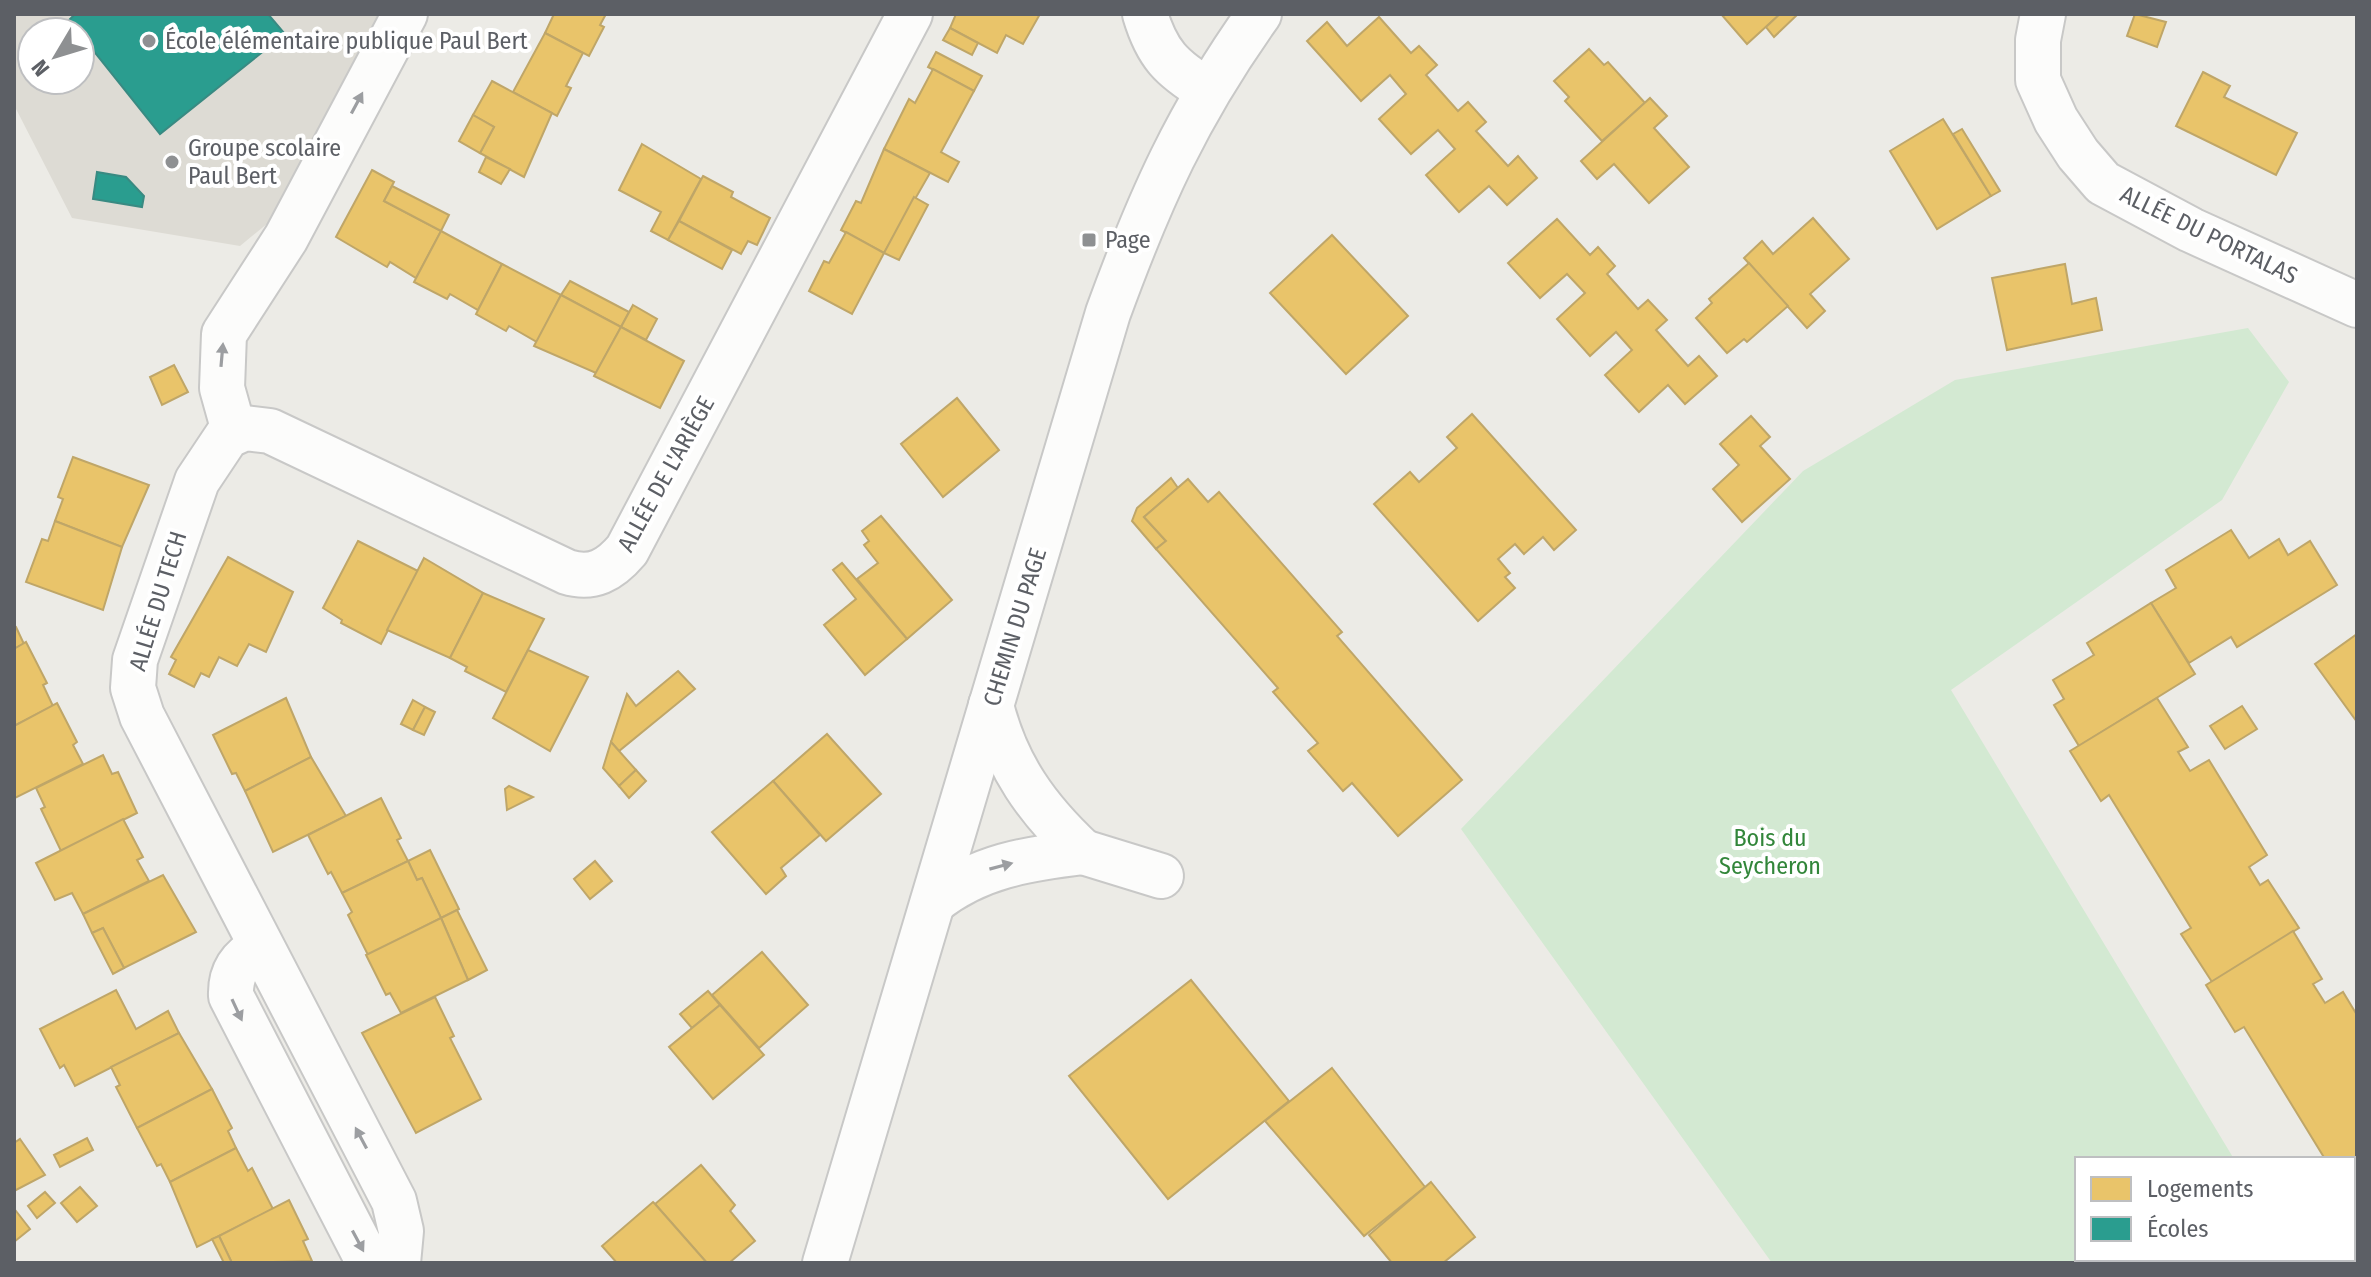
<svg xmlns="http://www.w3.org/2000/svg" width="2371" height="1277" font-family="'Fira Sans Condensed',sans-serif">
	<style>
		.education { fill: #dddbd4; fill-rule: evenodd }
		.green { fill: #d3e9d2 }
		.homes { fill: #e9c46a; stroke: #bfa668; stroke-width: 2 }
		.schools { fill: #2a9d8f; stroke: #398a82; stroke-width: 2 }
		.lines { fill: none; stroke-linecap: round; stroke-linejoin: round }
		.minor-casing { stroke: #c8c8c7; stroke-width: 48 }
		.minor { stroke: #fcfcfb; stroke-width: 44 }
		.oneway { fill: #9c9ea1 }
		.poi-dot { fill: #8e9092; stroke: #fff; stroke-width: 3 }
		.labels { text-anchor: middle; stroke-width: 8; stroke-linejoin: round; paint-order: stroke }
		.poi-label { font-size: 24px; fill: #5c5f65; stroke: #fff; text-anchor: start }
		.street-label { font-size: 24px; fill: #5c5f65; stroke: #fff }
		.park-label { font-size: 24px; fill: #32863a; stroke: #fff }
	</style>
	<rect width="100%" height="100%" fill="#ecebe6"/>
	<path class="education" d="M14,14H379L268,223L240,246L72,218L14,105ZM32,32H80V80H32Z"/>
	<polygon class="green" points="2248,328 2289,382 2222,500 1951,690 2234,1159 2077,1159 2077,1259 2279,1259 2275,1263 1772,1263 1461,829 1803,471 1955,380"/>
	<g class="homes">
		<polygon points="554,14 606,14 600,25 604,27 589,56 545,33"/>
		<polygon points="956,14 1040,14 1023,44 1006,35 997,53 950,28"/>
		<polygon points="1721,14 1780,14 1747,44"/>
		<polygon points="1780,14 1798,14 1774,37 1766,27"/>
		<polygon points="2135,14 2166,22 2157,47 2127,36"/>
		<polygon points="1379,17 1411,53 1419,46 1437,65 1426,75 1458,111 1468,102 1486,122 1476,131 1508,166 1518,156 1537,178 1507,205 1489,186 1459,212 1426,175 1455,149 1438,130 1411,154 1379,119 1406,94 1390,75 1361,101 1307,41 1327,22 1347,46"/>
		<polygon points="950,28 978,43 972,55 943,40"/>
		<polygon points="545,33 583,53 566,86 571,88 557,116 513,92"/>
		<polygon points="1589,49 1604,65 1608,62 1645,103 1602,141 1565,101 1569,97 1554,81"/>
		<polygon points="936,52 982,76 974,91 928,67"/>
		<polygon points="933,69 974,91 941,152 959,162 948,182 884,149 909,99 915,103"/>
		<polygon points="2203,72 2230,86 2224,97 2297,133 2276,175 2176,126"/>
		<polygon points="492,81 552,113 524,177 480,153 494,127 473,115"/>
		<polygon points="1650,98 1667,116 1654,128 1689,167 1649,203 1614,164 1597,179 1581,161"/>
		<polygon points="473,115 494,127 480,153 459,141"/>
		<polygon points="1943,119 1991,196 1937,229 1890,151"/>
		<polygon points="1962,129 2000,191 1991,196 1953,134"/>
		<polygon points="642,144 701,179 668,240 651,231 661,212 619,190"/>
		<polygon points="884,149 930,173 884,253 841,230 856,201 861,203"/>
		<polygon points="486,157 510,169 501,184 479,172"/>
		<polygon points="372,170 394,182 384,201 441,231 416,278 390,262 387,267 336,237"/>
		<polygon points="703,176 733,192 731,197 770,218 757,245 748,241 741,254 679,221"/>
		<polygon points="392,186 449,215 441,231 384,201"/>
		<polygon points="914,197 928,205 899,260 884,253"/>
		<polygon points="1813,218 1849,259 1810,294 1825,311 1807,328 1744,258 1762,241 1773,254"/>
		<polygon points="1557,219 1590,255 1598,247 1615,266 1607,274 1638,309 1648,300 1667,320 1656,330 1688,366 1699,356 1717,376 1685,404 1668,385 1639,412 1605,375 1632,350 1616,332 1590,356 1557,319 1585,293 1567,274 1540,298 1508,263"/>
		<polygon points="679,221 732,250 722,269 668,240"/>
		<polygon points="441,231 502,264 478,310 450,294 447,299 414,282"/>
		<polygon points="846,232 884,253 852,314 809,291 824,261 829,263"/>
		<polygon points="1332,235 1408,316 1346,374 1270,293"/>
		<polygon points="1749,263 1788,306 1747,342 1744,339 1727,353 1696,318 1712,303 1709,299"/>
		<polygon points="502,264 561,295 537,342 509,326 506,331 476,314"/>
		<polygon points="2065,264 2072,304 2096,298 2102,330 2007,350 1992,278"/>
		<polygon points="570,281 629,312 621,327 561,295"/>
		<polygon points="561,295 621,327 596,373 534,346"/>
		<polygon points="633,305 657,319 646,340 621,327"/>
		<polygon points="621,327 684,361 660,408 594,376"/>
		<polygon points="174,365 188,392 162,405 150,377"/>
		<polygon points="957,398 999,450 943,497 901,444"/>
		<polygon points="1472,414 1576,530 1554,550 1543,537 1524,554 1515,544 1498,559 1510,573 1505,577 1515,588 1478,621 1374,504 1410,472 1419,482 1457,448 1447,437"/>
		<polygon points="1751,416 1770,437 1760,446 1790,479 1742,522 1713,489 1739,465 1720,444"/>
		<polygon points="73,457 149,485 122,547 55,521 63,499 58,497"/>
		<polygon points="1171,478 1178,488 1144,517 1166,541 1156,549 1132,521 1137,508"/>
		<polygon points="1188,479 1208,502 1219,492 1342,632 1337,636 1462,780 1398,836 1352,783 1343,791 1308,751 1318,743 1273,692 1278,688 1156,549 1166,541 1144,517"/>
		<polygon points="881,516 952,600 907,639 857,579 878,563 864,545 869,541 862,531"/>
		<polygon points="55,521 122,547 103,610 26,582 42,539 48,541"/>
		<polygon points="2231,530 2249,558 2279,539 2288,555 2310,541 2337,585 2237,647 2231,637 2189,663 2151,603 2176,588 2166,570"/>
		<polygon points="358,541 418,571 381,644 341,623 342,620 323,608"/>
		<polygon points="228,557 293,592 266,652 249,644 237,666 219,657 209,677 201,673 194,687 169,674 176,660 171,657"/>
		<polygon points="424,558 483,593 450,658 387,630"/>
		<polygon points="842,563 907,639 865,675 824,625 856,599 833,570"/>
		<polygon points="483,593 544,619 506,692 465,671 467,667 450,658"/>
		<polygon points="2151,603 2195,674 2079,746 2054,705 2064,699 2053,680 2094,655 2087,643"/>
		<polygon points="16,627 24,644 14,649 14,628"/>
		<polygon points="2357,634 2357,722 2315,664"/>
		<polygon points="26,642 47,683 43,685 53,706 14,726 14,649"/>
		<polygon points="528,650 588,677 550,751 493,718"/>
		<polygon points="678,671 695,689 619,751 611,742 627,694 636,706"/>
		<polygon points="286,698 311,757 245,791 236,773 232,774 213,735"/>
		<polygon points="2157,698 2188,747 2178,752 2190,771 2209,760 2267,855 2249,867 2260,885 2268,880 2299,928 2212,982 2181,934 2191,928 2109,795 2101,801 2070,751"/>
		<polygon points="413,700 425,707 413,730 401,724"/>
		<polygon points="57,703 77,742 73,745 83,764 15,798 14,726"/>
		<polygon points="2242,706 2257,729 2225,749 2210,726"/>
		<polygon points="425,707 435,712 424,735 413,730"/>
		<polygon points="827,734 881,794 826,841 773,781"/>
		<polygon points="611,742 636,770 619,786 603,768"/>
		<polygon points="103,755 112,774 118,772 137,813 61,851 41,809 45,807 36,788"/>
		<polygon points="311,757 346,816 273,852 245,791"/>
		<polygon points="636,770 646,781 629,798 619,786"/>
		<polygon points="773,781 820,835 781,868 786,876 766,894 712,832"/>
		<polygon points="509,786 533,797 507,810 505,789"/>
		<polygon points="381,798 401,838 397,840 408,861 342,893 331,872 328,874 308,835"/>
		<polygon points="123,819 143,857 137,860 149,881 83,914 72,893 55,900 36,863"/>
		<polygon points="430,850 459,909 441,918 422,878 417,880 408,861"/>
		<polygon points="408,861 417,880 422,878 441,918 368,955 348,915 352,912 342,893"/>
		<polygon points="595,861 612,881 590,899 574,879"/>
		<polygon points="163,875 196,932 124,968 103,928 92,933 83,914"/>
		<polygon points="457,910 487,970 468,980 441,918"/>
		<polygon points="441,918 468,980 401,1013 390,993 386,995 366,955"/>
		<polygon points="103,928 124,968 113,974 92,933"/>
		<polygon points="2293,931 2322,979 2313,984 2325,1003 2343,992 2357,1015 2357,1207 2353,1209 2353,1159 2325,1159 2244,1027 2235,1032 2206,985"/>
		<polygon points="762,952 808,1005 759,1048 712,995"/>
		<polygon points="1191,980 1289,1101 1168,1199 1069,1076"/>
		<polygon points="116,990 136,1029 168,1011 179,1033 75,1086 64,1065 60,1068 40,1029"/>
		<polygon points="708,991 720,1005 692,1028 680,1014"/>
		<polygon points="435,997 454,1036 450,1038 481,1099 416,1133 362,1033"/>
		<polygon points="720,1005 764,1055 713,1099 669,1047"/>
		<polygon points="179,1033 212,1089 137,1128 116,1087 120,1085 111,1067"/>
		<polygon points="1332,1068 1425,1187 1364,1236 1265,1121"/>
		<polygon points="212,1089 232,1128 228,1131 236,1148 170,1182 161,1164 157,1166 137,1128"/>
		<polygon points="87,1138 93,1150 60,1167 54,1155"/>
		<polygon points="20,1139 45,1175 14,1191 14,1143"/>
		<polygon points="236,1148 248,1171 252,1168 273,1209 197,1247 170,1182"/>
		<polygon points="701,1165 735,1205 730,1211 755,1241 729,1263 707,1263 655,1204"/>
		<polygon points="1431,1182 1475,1237 1443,1263 1392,1263 1369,1235"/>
		<polygon points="80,1187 97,1206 77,1222 61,1203"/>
		<polygon points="45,1192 55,1203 37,1218 28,1206"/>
		<polygon points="289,1200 308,1239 303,1241 312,1261 232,1263 219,1236"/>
		<polygon points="653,1202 655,1204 707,1263 617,1263 602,1246"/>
		<polygon points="16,1211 30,1229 14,1242 14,1212"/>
		<polygon points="219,1236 232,1263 224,1263 212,1239"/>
	</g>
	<g class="schools">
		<polygon points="75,14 268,14 285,34 160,134 69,20"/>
		<polygon points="97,172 126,177 144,196 142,207 93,199"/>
	</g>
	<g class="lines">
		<g class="minor-casing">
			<g id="minor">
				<path d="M1145,14C1157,54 1171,68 1207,90"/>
				<polyline points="2043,14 2038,40 2038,80 2056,120 2078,154 2103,183 2191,230 2357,305"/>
				<polyline points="234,431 222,388 224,334 286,238 405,14"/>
				<polyline points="1083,852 1161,876"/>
				<path d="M933,902C978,866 1027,859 1083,852C1037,809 1006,766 991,705"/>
				<path d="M261,947C240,958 230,972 231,996L369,1263"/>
				<path d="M398,1263L401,1231L394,1201L142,716L133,688L135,660L197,481L227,436L245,428L270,431L567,572C593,580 610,570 627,550L910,14"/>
				<path d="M825,1263L1108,313C1150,198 1187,115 1259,14"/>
			</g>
		</g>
		<use href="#minor" class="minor"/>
	</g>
	<defs><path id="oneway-solid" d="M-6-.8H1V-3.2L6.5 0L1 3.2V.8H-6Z" transform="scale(2)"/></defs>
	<g class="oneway">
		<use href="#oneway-solid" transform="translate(357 103) rotate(-62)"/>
		<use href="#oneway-solid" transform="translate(222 355) rotate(-85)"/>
		<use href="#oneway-solid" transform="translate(1001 866) rotate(-15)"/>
		<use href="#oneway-solid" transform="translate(237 1010) rotate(65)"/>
		<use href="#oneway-solid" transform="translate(361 1138) rotate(-118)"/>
		<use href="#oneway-solid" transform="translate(358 1241) rotate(62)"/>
	</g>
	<g class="poi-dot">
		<circle cx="149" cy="41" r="8"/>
		<circle cx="172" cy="162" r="8"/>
		<rect x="1081" y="232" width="16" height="16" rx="4"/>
	</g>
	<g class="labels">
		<g class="poi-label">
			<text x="165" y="49">École élémentaire publique Paul Bert</text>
			<text x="188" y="156">Groupe scolaire<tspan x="188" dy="28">Paul Bert</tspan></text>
			<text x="1105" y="248">Page</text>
		</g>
		<g class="street-label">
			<text transform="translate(2209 235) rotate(26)" y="8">ALLÉE DU PORTALAS</text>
			<text transform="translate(666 474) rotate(-61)" y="8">ALLÉE DE L'ARIÈGE</text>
			<text transform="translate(158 601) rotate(-73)" y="8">ALLÉE DU TECH</text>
			<text transform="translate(1015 627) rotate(-73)" y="8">CHEMIN DU PAGE</text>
		</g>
		<g class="park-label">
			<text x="1770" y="846">Bois du<tspan x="1770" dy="28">Seycheron</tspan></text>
		</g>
	</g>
	<rect width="2371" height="1277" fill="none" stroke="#5c5f65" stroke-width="32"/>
	<rect x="2075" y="1157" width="280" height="104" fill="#ffffff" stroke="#bebfc1" stroke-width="2"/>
	<rect x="2091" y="1177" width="40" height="24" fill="#e9c46a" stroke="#bebfc1" stroke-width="2"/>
	<text x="2147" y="1197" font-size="24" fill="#5c5f65">Logements</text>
	<rect x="2091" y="1217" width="40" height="24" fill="#2a9d8f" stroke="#bebfc1" stroke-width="2"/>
	<text x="2147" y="1237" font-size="24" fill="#5c5f65">Écoles</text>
	<g transform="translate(56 56) rotate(232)"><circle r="38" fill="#ffffff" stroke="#bebfc1" stroke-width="2"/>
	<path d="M0-6L14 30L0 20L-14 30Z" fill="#8e9092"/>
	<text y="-12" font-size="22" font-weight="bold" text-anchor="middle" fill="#5c5f65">N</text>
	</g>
</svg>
